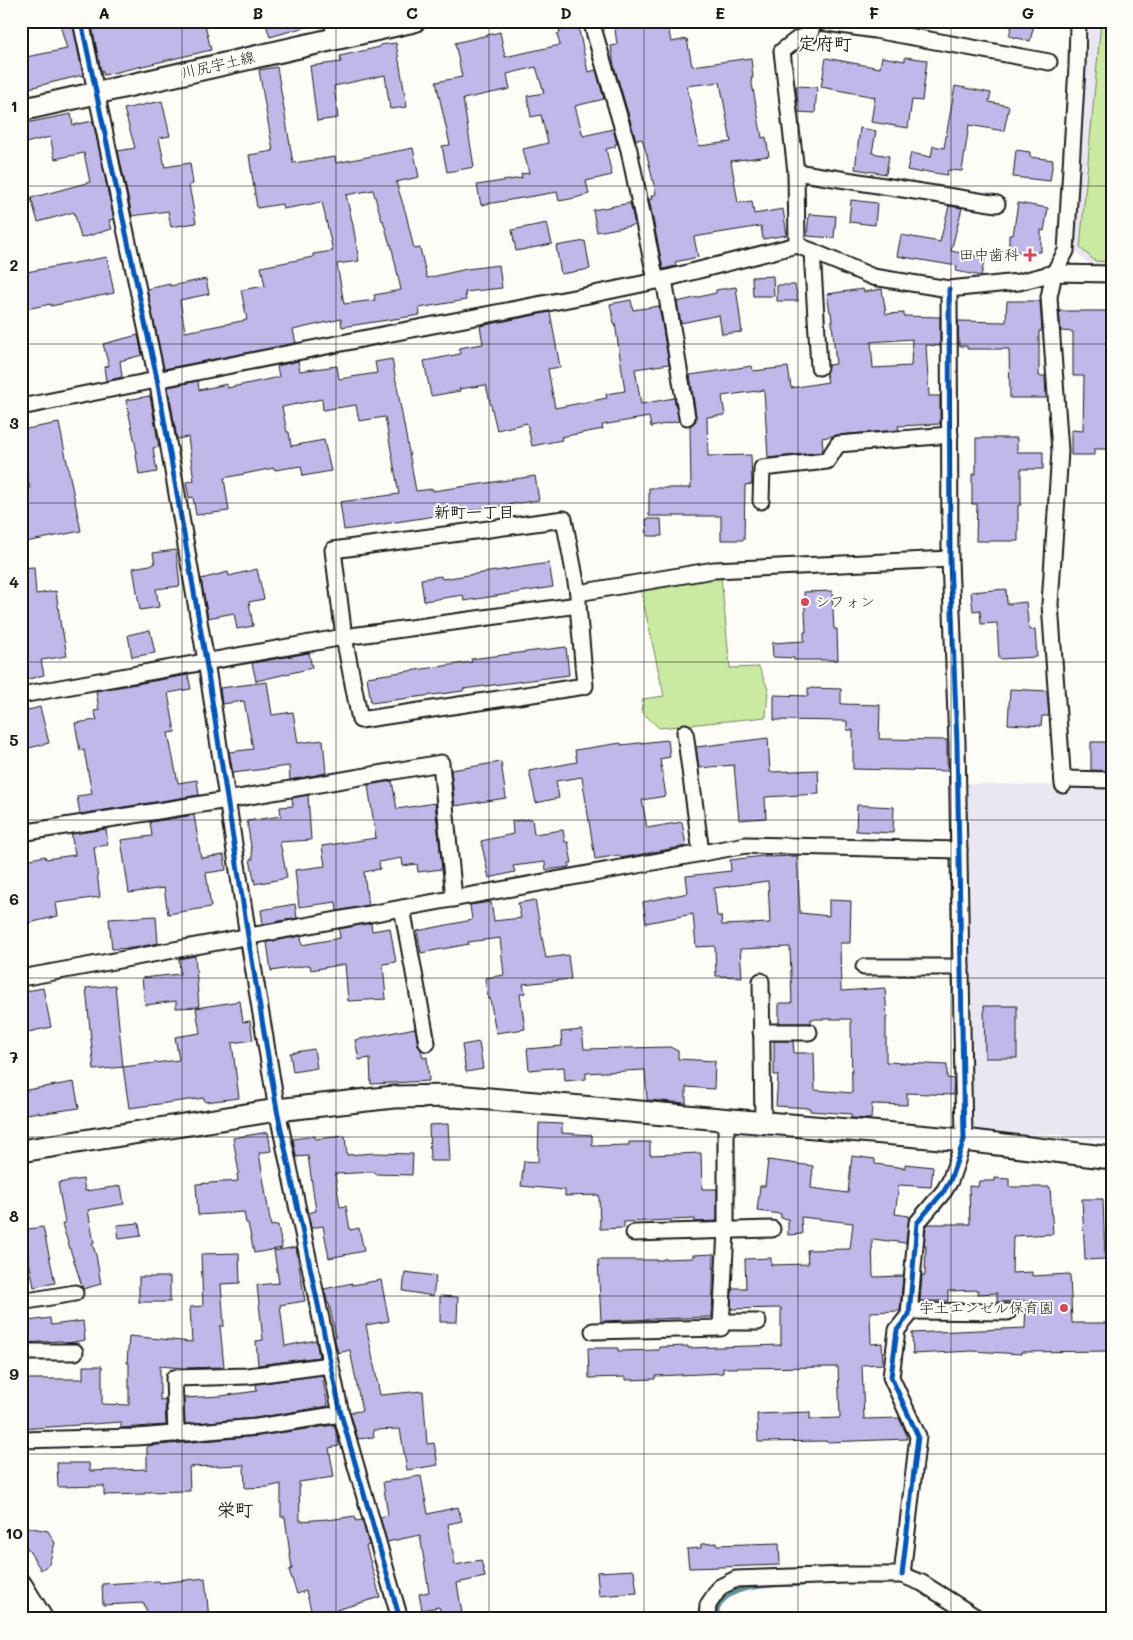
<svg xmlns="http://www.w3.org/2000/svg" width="1133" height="1640" font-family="Mali,'Klee One',sans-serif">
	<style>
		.built { fill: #ebe7f2 }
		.green { fill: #caeaa2; stroke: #73835f }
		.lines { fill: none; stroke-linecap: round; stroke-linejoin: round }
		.stream { stroke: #608f99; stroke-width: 5 }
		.building { fill: #c1b7e8; stroke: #1c1c1c; fill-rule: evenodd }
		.street-casing { stroke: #1c1c1c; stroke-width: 19 }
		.secondary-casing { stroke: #1c1c1c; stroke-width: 25 }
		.street { stroke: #fdfcf7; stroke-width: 15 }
		.secondary { stroke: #fdfcf7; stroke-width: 21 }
		.cycleway-casing { stroke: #fdfcf7; stroke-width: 8 }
		.cycleway { stroke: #0057b8; stroke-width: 5 }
		.grid { fill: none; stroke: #1c1c1c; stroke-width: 1; stroke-opacity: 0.55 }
		.poi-dot { fill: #d1495b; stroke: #fdfcf7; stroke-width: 2 }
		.labels { text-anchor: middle; stroke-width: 4; stroke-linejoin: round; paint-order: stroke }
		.street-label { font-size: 15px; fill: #1c1c1c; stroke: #fdfcf7 }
		.poi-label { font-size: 15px; fill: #1c1c1c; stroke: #fdfcf7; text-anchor: end }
		.neighbourhood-label { font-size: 16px; font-weight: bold; fill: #1c1c1c; stroke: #fdfcf7 }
		.quarter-label { font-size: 18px; font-weight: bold; fill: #1c1c1c; stroke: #fdfcf7 }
		.neatline { fill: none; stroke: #1c1c1c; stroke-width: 2 }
		.grid-label { font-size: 16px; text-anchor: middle; font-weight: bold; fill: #1c1c1c }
	</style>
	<rect width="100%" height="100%" fill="#fdfcf7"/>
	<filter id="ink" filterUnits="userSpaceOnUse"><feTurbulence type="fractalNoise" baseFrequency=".02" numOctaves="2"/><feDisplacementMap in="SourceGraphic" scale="10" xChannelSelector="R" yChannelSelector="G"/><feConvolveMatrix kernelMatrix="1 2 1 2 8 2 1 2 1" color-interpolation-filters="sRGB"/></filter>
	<g filter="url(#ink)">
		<g class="built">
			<polygon points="1089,21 1112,21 1112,267 1092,267 1074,250"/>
			<polygon points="958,784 1112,786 1112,1142 1058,1135 995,1134 964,1140"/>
		</g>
		<g class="green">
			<polygon points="1101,21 1112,21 1112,262 1095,261 1080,248"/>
			<polygon points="721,576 730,668 759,667 768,689 766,717 659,728 641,711 643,699 664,696 640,587"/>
		</g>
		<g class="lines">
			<path class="stream" d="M716,1619C715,1581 778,1585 803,1584"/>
		</g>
		<g class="building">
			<polygon points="59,21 72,21 83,75 21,90 21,58 67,49"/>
			<polygon points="91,21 204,21 211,50 104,75 102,70 101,71"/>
			<polygon points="265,21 312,21 312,25 270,37"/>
			<polygon points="557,21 577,21 588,72 596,70 604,99 575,106 583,136 613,129 617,144 615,144 615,147 606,149 612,175 586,181 589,194 575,198 559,201 557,192 481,205 477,185 522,178 521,174 529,173 523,149 548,143 541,115 531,117 527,96 544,93 536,67 507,74 510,89 463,99 474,167 447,172 442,146 450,145 436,82 462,77 455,43 500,32 505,57 560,45 557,34 560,33"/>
			<path d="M614,21H667L671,42L687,39L692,66L751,58L753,78H751L762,138L766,137L769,156L731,161L738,203L752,201L754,214L783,209L787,235L763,239L761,226L694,237L698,257L675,262L676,266L663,269L649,199H652L651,196L656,194L647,155L642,139L636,140L614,66L611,46L617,45ZM720,82L731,142L699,146L687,86Z"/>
			<polygon points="1013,21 1035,21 1030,41 1009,36"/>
			<polygon points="396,43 407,107 390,109 385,75 334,86 338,118 317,121 310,66 341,62 340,56 380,47 380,45"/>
			<polygon points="882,57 905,61 905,57 927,60 922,101 912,100 908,128 871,122 875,97 821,87 826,58 880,68"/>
			<path d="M277,67L293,163L335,157L336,163L413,148L419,177L396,182L406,214L414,249L420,248L427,278L467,269L499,265L502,288L465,292L466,300L419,308L420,315L342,327L341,319L293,330L296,343L164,369L147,289L170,284V286L206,279L209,294L180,300L185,332L247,320L241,290L265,286L261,267L313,257V254L333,251L322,202L283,209L282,204L257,208L249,155L273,151L259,70ZM373,190L382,221L383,220L390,245L391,244L401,290L374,295L375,300L344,304L337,264L359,261L353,225L346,195Z"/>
			<polygon points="796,86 817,87 815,113 798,112"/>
			<polygon points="955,86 991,93 989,102 1009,106 1004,131 969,125 962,171 948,170 947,175 922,171 922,173 907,170 911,153 931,157 933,146 944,148"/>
			<polygon points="162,101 170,136 159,138 165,167 190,163 193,184 189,185 196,223 171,227 168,211 132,216 118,151 135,148 124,109"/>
			<polygon points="71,114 73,125 93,121 114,219 109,220 112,229 81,238 74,212 38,222 31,198 90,182 84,153 55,159 50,137 21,144 21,124"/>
			<polygon points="860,128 876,131 872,153 889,156 886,174 855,169"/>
			<polygon points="1016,150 1030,152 1030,157 1053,160 1050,181 1013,177"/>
			<polygon points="851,200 877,203 875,225 849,222"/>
			<polygon points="630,203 635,225 597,232 593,210"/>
			<polygon points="1018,203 1048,208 1044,231 1041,230 1041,252 1009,252 1009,235 1013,235"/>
			<polygon points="949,206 962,208 951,251 985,258 981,276 956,271 957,266 897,256 901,235 940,242"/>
			<polygon points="809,214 836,216 834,238 807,236"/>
			<polygon points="547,223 552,244 516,251 512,230"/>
			<polygon points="585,241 590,269 561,274 556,246"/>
			<polygon points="107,257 114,293 51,306 51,304 21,310 21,273"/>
			<polygon points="773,276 774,296 753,296 752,277"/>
			<polygon points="777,285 795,285 798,301 777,301"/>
			<polygon points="736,287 742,332 722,334 719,315 681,323 677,302 716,293 716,290"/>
			<path d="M863,289L864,292L882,289L886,314L904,313V316L940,317V346L926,345L929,396H940V424L898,426L899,430L837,435L822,438L823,450L822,452L768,458L764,390L722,396L725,415L707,417L708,456L751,455L752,484L745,485L744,540H721V516H649V488H691L690,426L696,421V416L690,375L752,366L753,371L788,367L791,388L828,382L826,373L828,365L836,364L831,312H830L827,294ZM912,339L911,366L873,368L871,342Z"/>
			<polygon points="631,300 633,310 659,306 669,364 635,369 641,404 674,398 679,421 651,427 649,417 602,425 603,429 561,437 562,440 532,446 527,423 497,430 486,385 459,389 460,391 431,396 424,361 460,354 459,348 483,344 480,326 550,312 560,367 548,369 555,408 607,398 606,394 625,391 615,323 614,323 610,304"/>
			<polygon points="1007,301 1040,301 1042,331 1039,331 1039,376 1045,376 1046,398 1010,398 1009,349 967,349 967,346 959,346 958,321 1006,322"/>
			<polygon points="1059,311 1112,311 1112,449 1094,449 1094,455 1071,455 1071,430 1083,431 1084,376 1073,376 1073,332 1061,331"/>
			<polygon points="138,335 142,355 120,361 122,377 106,381 104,367 109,366 103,344"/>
			<polygon points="392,359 416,491 433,489 433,491 535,476 539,500 344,530 340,502 399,494 385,417 359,421 356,405 323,410 322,399 282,407 287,432 289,432 291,446 324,440 331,471 303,476 301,466 275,470 274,468 224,478 229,511 196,515 193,497 189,498 186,482 194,481 188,437 177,439 168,387 198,381 199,390 227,384 227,388 279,377 277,366 298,361 300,371 337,366 339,379 377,373 375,362"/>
			<polygon points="150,396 159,447 153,448 157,472 139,475 136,454 137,453 126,400"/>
			<polygon points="59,423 81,531 21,543 21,491 30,489 21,446 21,430"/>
			<polygon points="976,438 1017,438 1017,452 1043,452 1043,469 1021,469 1021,505 1018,505 1018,541 976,541 977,504 972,504 972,474 976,474"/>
			<polygon points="646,519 661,519 662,536 647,536"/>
			<polygon points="176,550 180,586 156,589 159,607 140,610 133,568 155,564 153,553"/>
			<polygon points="549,563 553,587 464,601 463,595 424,601 421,579 441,576 442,579"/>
			<polygon points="34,567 36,594 56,591 61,628 62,628 67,656 41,660 44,675 21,681 21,568"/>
			<polygon points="257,569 264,599 249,602 253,626 237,629 234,613 208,618 201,579 228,572 229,576"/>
			<polygon points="1006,589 1007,604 1026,602 1029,630 1035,629 1037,657 999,659 997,623 981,624 980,610 973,611 971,592"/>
			<polygon points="832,591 834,629 837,629 838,660 794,660 794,658 773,657 772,643 804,641 804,632 806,632 804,592"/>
			<polygon points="150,630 155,653 132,657 128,635"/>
			<polygon points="566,647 569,675 463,689 463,691 371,703 367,677 472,662 471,659"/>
			<polygon points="309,653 312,668 256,681 252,663"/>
			<polygon points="188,675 191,689 168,693 175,732 168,733 178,783 197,780 199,795 80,814 77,796 92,794 84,750 80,751 75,723 97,720 94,711 99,710 96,691"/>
			<polygon points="267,682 272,715 293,712 298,743 323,740 326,773 290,780 289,766 233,773 229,752 253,749 244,701 222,704 220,688"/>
			<polygon points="808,688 841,689 841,704 880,705 879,739 947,740 947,771 853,769 853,730 847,730 847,721 774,720 774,695 808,696"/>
			<polygon points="1010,689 1047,691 1049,716 1042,716 1041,726 1008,724"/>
			<polygon points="40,707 49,743 21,750 21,712"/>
			<polygon points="768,738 770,772 818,770 819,794 765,797 766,818 739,820 734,765 699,768 696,747"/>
			<polygon points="668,740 670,757 660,759 666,796 642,800 647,828 682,822 686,846 621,858 620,855 595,859 582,777 556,781 559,798 536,803 529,771 577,762 575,750 621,743 621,745"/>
			<polygon points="1091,742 1112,742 1112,771 1091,770"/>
			<polygon points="501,762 506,798 455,806 451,770"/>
			<polygon points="392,781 397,809 435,803 442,869 418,872 417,864 403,866 402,858 379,862 380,869 364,872 368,905 337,911 336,902 299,907 295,870 325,866 322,846 376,838 368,785"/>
			<polygon points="308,795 311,840 280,842 287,878 255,884 250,859 253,859 247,821 281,816 280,807 293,806 292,798"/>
			<polygon points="857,805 894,807 893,833 856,831"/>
			<polygon points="194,815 201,858 224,855 226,870 206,873 211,907 168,914 164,888 129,893 121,840 152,836 150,822"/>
			<polygon points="532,819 534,834 563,830 565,842 568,842 572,863 569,863 569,867 546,870 545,862 513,866 515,872 489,878 481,841 513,834 512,821"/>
			<polygon points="106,829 108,845 94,847 100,897 56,903 58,916 21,925 21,861 45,856 46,859 75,855 71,834"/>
			<path d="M763,856L764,857L797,856L800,913L829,916V900L851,901L850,943H840L841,991L885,988L887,1018H886V1062L947,1065V1078L954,1079L953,1095L907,1093V1105L872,1104L871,1119L851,1118V1114L810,1111V1108L776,1106L778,1075H774V1041H793L794,1053H814L815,1090L852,1093L851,1019H811V1023H779V1003H792L790,947L740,949L742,977L716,976L715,946L696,947L693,914L646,923L643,902L688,893L686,876L731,871L730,860ZM768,881L770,923L722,925L721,916H717L714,888Z"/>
			<polygon points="535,900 546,958 568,955 571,979 523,984 525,993 520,994 525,1029 496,1033 490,998 488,999 485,978 504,975 500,938 468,942 469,944 421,953 417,931 472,920 470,905 491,902 494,921 521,918 518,903"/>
			<polygon points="295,904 297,918 263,924 261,910"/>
			<polygon points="156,916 158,943 134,948 112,949 109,919"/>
			<polygon points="371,923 372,931 390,928 396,962 383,964 386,999 348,1001 345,964 311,970 310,965 271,971 267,942 301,936 302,945 340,938 339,929"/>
			<polygon points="195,956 199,1007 176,1008 176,1001 145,1005 142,978 180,974 179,959"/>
			<polygon points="115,985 123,1067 94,1070 86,988"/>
			<polygon points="43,988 51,1027 24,1033 21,1020 21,992"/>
			<polygon points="240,1001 243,1022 250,1021 253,1040 232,1043 239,1098 205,1102 204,1098 129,1108 123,1067 179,1060 175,1037 200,1033 196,1008"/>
			<polygon points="984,1006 1017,1006 1017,1058 985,1058"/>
			<polygon points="415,1028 418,1045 421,1050 423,1058 427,1057 429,1081 371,1084 370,1058 359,1060 355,1040"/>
			<polygon points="582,1030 584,1049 670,1047 678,1051 678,1059 715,1061 714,1089 686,1087 686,1103 647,1100 645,1070 586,1073 586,1079 565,1081 564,1067 529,1070 527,1049 562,1046 561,1032"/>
			<polygon points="479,1042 483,1069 466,1072 462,1045"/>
			<polygon points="314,1049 317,1068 293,1072 290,1053"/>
			<polygon points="74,1082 79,1108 39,1114 39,1112 21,1115 21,1091"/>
			<polygon points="539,1123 562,1124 562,1133 592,1135 592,1146 629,1145 629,1142 650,1142 650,1155 701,1153 702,1189 717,1189 717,1221 695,1222 695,1219 624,1222 624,1228 600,1229 599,1195 565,1196 565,1190 521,1186 524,1161 538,1162"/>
			<polygon points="448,1124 450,1161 430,1161 429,1125"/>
			<polygon points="268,1132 271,1151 259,1153 271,1226 278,1225 282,1248 254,1253 248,1223 246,1223 244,1212 198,1215 196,1184 238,1181 237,1174 239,1173 233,1138"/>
			<polygon points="315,1136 315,1139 345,1136 347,1155 375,1153 413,1154 412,1175 375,1174 375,1172 335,1174 340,1207 346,1206 350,1230 359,1228 364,1251 329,1258 323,1226 311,1228 308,1213 316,1211 308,1156 296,1157 293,1139"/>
			<polygon points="852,1156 875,1159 875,1164 905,1168 905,1164 933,1167 931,1187 899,1185 895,1214 909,1216 906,1243 872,1239 873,1277 903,1276 900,1311 870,1312 871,1344 882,1343 883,1364 862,1365 864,1419 899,1418 906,1433 907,1439 826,1442 826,1441 758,1442 757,1414 810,1412 810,1419 840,1418 838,1367 723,1368 723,1373 655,1376 655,1379 626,1380 626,1377 589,1378 588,1348 618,1348 618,1351 659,1350 659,1347 688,1346 688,1348 781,1345 781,1308 731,1309 732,1288 746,1288 745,1259 771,1258 771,1265 808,1264 807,1250 850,1249 853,1223 801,1217 802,1234 788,1235 788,1219 781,1218 781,1214 757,1211 760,1186 765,1186 768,1160 813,1166 811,1188 848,1193"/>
			<polygon points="995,1178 1009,1179 1009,1187 1050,1187 1053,1234 1013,1236 1012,1273 1032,1272 1032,1276 1070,1274 1072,1323 1109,1323 1110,1351 1021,1352 1021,1354 972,1351 913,1354 912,1333 1025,1328 1026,1301 997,1302 997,1293 978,1294 978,1290 948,1291 948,1301 920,1301 922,1275 925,1275 926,1246 924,1246 926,1227 928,1224 970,1224 969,1186 978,1187 979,1181 995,1181"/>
			<polygon points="83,1179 85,1191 121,1186 124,1204 88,1210 94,1243 92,1243 96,1255 101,1284 83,1289 62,1224 65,1223 58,1183"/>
			<polygon points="1082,1199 1103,1199 1105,1259 1085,1260"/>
			<polygon points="139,1223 141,1236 119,1239 117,1225"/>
			<polygon points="43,1227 55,1283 34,1287 27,1250 21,1251 21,1230"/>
			<polygon points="296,1247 305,1301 280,1305 285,1346 316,1340 319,1357 258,1365 256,1341 263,1340 257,1285 279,1283 274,1251"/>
			<polygon points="239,1253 240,1283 221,1284 224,1326 220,1326 224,1367 182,1368 160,1366 160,1400 165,1399 166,1425 121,1428 121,1422 21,1429 21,1379 83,1379 83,1366 102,1366 102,1404 129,1405 129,1363 127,1363 129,1336 192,1342 190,1307 203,1306 201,1254"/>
			<polygon points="714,1254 712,1317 601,1321 598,1260 663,1260 663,1259 693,1258 693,1255"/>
			<polygon points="405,1272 436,1276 433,1296 403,1291"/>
			<rect x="139" y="1277" width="31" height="25"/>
			<polygon points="381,1280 389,1321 366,1325 380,1395 423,1391 427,1444 434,1443 438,1465 407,1470 400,1429 373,1430 374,1437 358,1439 350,1412 362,1411 350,1350 338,1353 334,1337 336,1337 329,1304 328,1304 324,1289 352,1283 352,1285"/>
			<polygon points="440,1296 458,1297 457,1322 440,1322"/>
			<polygon points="50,1318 51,1325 83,1321 85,1340 68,1343 61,1341 21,1343 21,1322"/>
			<polygon points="322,1375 328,1406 256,1418 185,1424 184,1398 221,1396 257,1391 256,1384"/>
			<polygon points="334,1425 339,1441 338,1441 339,1446 329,1448 334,1477 299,1482 300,1521 328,1519 328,1520 355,1516 356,1521 362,1520 369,1545 366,1546 380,1597 313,1617 306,1591 297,1594 289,1570 292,1569 285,1517 281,1517 281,1484 268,1487 245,1488 244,1465 189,1467 190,1491 145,1492 145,1494 104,1495 104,1486 58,1487 57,1463 89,1463 90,1471 147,1469 147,1446 258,1436"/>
			<polygon points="421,1476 428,1514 458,1507 462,1521 448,1524 455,1565 481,1560 485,1577 457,1583 463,1619 442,1619 439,1607 422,1610 419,1594 429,1592 420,1535 387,1542 380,1517 388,1515 383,1482"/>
			<polygon points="27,1527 48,1531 55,1543 49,1564 41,1570 21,1538 21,1532"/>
			<polygon points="717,1543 717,1545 779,1543 780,1565 689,1568 687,1549 701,1548 701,1544"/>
			<polygon points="634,1570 637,1593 599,1596 597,1572"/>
			<polygon points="205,1578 209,1619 149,1619 144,1603 103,1605 102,1584 159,1581 160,1583"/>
		</g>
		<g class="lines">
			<g class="street-casing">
				<g id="street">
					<polyline points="81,21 157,379 206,661 248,936 277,1110 341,1414 400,1619"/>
					<polyline points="332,21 336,38"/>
					<polyline points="591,21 629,150 656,281"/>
					<polyline points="813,21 875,30 1049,62"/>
					<polyline points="796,172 997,204"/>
					<polyline points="797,245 796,172 782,51 799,38 810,35 813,21"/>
					<polyline points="812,251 819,367"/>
					<polyline points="664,279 687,417"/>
					<polyline points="21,407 397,332 589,295 656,281 797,245 873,277 949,289 1019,282 1054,273 1112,274"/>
					<polyline points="761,501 762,468 827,461 838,444 950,435"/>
					<polygon points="564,519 578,593 578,605 585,686 360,720 344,637 333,550"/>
					<polyline points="578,593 714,570 950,559"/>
					<polyline points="21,695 344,637 578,605"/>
					<polyline points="685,732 701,853"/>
					<polyline points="1063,779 1112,780"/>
					<polyline points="1063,785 1050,604 1060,451 1049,297 1054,273 1066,251 1077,67 1078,21"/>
					<polyline points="21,833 227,800 441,763 454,899"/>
					<polyline points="402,908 427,1043"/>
					<polyline points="864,967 961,967"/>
					<polyline points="21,978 746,845 959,850"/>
					<polyline points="761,981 763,1122"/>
					<polyline points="761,1032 809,1032"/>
					<polyline points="634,1233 772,1229"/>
					<polyline points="21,1302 75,1293"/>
					<polyline points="910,1311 1008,1312"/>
					<polyline points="722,1322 758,1322"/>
					<polyline points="593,1331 721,1328 726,1230 726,1119"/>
					<polyline points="21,1352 75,1352"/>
					<polyline points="176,1434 174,1378 248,1376 330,1365"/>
					<polyline points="21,1440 137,1437 257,1427 341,1414"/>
					<polyline points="902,1575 918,1436 891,1377 897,1330 909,1315 917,1223 944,1191 950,1181 964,1140 957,743 950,559 949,289"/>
					<polyline points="707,1619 708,1605 720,1587 736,1579 846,1575 902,1575 922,1583 979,1619"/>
				</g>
			</g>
			<g class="secondary-casing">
				<g id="secondary">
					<polyline points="21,110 414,21"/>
					<polyline points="21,1151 277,1110 394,1097 455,1096 964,1140 1112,1158"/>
					<polyline points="21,1585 42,1619"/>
				</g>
			</g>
			<use href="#street" class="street"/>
			<use href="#secondary" class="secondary"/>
			<g class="cycleway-casing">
				<g id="cycleway">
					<polyline points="81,21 157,379 206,661 248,936 277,1110 341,1414 400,1619"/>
					<polyline points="902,1575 918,1436 891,1377 897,1330 909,1315 917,1223 944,1191 950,1181 964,1140 957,743 950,559 949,289"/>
				</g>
			</g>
			<use href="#cycleway" class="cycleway"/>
		</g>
	</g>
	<path class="grid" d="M182,21V1619M336,21V1619M489,21V1619M644,21V1619M798,21V1619M951,21V1619M21,186H1112M21,344H1112M21,503H1112M21,662H1112M21,820H1112M21,978H1112M21,1137H1112M21,1296H1112M21,1454H1112"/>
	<g class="poi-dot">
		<path d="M1027.5 247.5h5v5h5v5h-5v5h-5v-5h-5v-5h5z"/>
		<circle cx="805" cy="602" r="5"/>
		<circle cx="1064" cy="1308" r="5"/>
	</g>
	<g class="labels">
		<g class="street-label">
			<text transform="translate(218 65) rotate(-13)" y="5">川尻宇土線</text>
		</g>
		<g class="poi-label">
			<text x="1019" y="260">田中歯科</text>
			<text x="815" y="607" text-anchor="start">シフォン</text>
			<text x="1054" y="1313">宇土エンゼル保育園</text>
		</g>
		<g class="neighbourhood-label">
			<text x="474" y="518">新町一丁目</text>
		</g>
		<g class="quarter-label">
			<text x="825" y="50">定府町</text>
			<text x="235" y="1516">栄町</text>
		</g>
	</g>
	<rect width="1133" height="1640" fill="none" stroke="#fdfcf7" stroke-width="55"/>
	<rect x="28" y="28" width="1078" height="1584" class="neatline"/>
	<g class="grid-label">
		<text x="104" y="19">A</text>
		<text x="258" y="19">B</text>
		<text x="412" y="19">C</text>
		<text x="566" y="19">D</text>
		<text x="720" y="19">E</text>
		<text x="874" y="19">F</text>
		<text x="1028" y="19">G</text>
		<text x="14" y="112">1</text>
		<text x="14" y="271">2</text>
		<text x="14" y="429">3</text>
		<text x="14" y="588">4</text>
		<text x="14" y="746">5</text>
		<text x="14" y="905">6</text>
		<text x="14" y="1063">7</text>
		<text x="14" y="1222">8</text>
		<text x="14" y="1380">9</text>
		<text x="14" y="1539">10</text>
	</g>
</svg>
